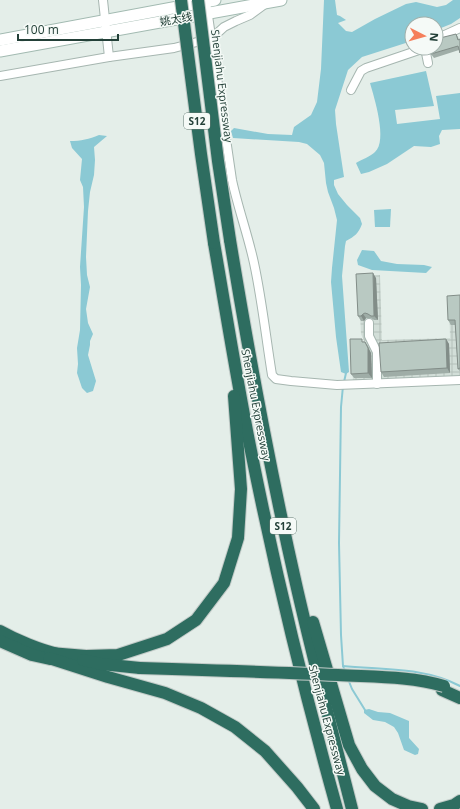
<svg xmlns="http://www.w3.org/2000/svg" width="460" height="809" font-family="'Open Sans','Noto Sans SC',sans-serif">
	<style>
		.industrial { fill: url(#industrial-grid) }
		.water { fill: #8bc9d4 }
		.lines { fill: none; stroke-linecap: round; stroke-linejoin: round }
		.stream { stroke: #8bc9d4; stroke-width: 2 }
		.minor-casing { stroke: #a6b6b0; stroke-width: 10 }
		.secondary-casing { stroke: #a2bab1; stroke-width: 13 }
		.motorway-casing { stroke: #c1cac7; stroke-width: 14 }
		.minor { stroke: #fff; stroke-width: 8 }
		.secondary { stroke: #fff; stroke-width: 11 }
		.motorway { stroke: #2e6d60; stroke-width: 12 }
		.motorway-bridge-casing { stroke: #c1cac7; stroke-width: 14; stroke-linecap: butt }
		.motorway-bridge { stroke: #2e6d60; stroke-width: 12 }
		.wall { fill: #9fada7 }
		.shaded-wall { fill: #828d88 }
		.building { fill: #b9c9c2; stroke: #828d88 }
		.labels { text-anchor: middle; stroke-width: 3; stroke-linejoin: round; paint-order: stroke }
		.shield { fill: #f5faf7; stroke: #627871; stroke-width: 1 }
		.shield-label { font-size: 10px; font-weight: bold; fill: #234038 }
		.street-label { font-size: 11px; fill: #234038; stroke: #f5faf7 }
	</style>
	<defs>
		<pattern id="industrial-grid" width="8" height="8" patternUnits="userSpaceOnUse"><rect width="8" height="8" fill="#d2ded8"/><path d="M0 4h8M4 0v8" fill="none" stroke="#b4c0ba"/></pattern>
	</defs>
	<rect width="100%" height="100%" fill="#e4eee9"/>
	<polygon class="industrial" points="380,275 382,340 450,338 449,298 460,298 460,383 353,388 352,342 364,341 361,334 358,276"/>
	<g class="water">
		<path d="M324,0H335L337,15L340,16L346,20L338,23L346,31L352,32L375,19L406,4L416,2L437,7L446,5L453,0H460V18L451,24L436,30V24H412V41L362,57L348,70L335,110L336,124L344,177L334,180V185L338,194L347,205L360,218L362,224C358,234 355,236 346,241L345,246L342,276L349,372L346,374L341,372L336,337L331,282L332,268L337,220L334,208L328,192L326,183L324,163L320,155L307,144L299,142L233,138L231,131L234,128L268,134L292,135L294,127L311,115L317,102L321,69Z"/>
		<path d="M426,71L434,106L395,110L397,124L440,119L436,96L460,93V129L442,130L439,136L440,144L431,147L414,146L387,164L369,172L361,174L356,163C361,160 371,156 375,152C388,141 374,97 370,83Z"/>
		<path d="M99,135L107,136L94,147L95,160L94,175L90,192L88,211L86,257L87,275L90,287L86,309L88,323L93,334L90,341V345L88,355L96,381L93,391L87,393L82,388L77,373L78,364L77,348L80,330L81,285L80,267L84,207L83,187L80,180L82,159L72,148L70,141C81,141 89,139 99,135Z"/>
		<polygon points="391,209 390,227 375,227 374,210"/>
		<polygon points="362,250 374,251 381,261 397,264 424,265 432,267 426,273 372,270 358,265 357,260"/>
		<polygon points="369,709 378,712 390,713 409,721 409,738 419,749 418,754 415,755 404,750 398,733 394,727 385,722 373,720 364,713 364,710"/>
	</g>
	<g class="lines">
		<g class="stream">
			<polyline points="344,382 346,373"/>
			<polyline points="343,386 341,407 339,543 341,635 343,666 345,671"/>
			<path d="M343,666C382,670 424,667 460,686"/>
			<polyline points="348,679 352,689 365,710"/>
		</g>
		<g class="minor-casing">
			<g id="minor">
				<polyline points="103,0 109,57"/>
				<path d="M206,2L232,180C238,208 248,235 254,263C262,300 266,338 272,375L276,379L291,381L337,385L363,384L460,380"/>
				<polyline points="436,39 460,28"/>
				<polyline points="425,48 428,63"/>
				<polyline points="0,76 109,57 174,48 212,38 224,27 236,21 250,15 265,4"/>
				<polyline points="351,90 361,71 366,68 422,49 423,48"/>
				<polyline points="369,323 369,336 377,352 377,384"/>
			</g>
		</g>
		<g class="secondary-casing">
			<g id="secondary">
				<polyline points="0,40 215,0"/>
				<polyline points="0,51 281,0"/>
			</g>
		</g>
		<g class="motorway-casing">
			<g id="motorway">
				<path d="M230,240C249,355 270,470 296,584C313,659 333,734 352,809"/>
				<path d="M214,243C226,312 237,382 251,451C275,571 304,691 337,809"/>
				<polyline points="313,622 349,745 362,769 375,786 392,799 408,806 422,809"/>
				<path d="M0,631C16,640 40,650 58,654"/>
				<polyline points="0,641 32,655 50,659"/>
				<polyline points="50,653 86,656 118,655 167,639 196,620 224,583 238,538 241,489 234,396"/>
				<polyline points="49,658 108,677 165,693 201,708 235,727 265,751 297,787 314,809"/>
				<polyline points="83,660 101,664 140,668"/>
				<polyline points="442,690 460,698"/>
				<polyline points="440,809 454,805 460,801"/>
			</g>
		</g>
		<use href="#minor" class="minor"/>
		<use href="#secondary" class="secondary"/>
		<use href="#motorway" class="motorway"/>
		<g class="motorway-bridge-casing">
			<g id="motorway-bridge">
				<polyline points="181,0 201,154 214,243"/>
				<polyline points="198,0 218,161 230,240"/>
				<path d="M140,668C206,670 272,672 338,675C373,677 410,676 444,686"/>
			</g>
		</g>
		<use href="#motorway-bridge" class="motorway-bridge"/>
	</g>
	<g class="wall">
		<polygon points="456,34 458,37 459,40 459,50 434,58 431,54"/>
		<polygon points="376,278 378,320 374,320 371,318 366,318 364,321 361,321 358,316"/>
		<polygon points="460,295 460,371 458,369 455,325 451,325 448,320"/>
		<polygon points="446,339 449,344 450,373 384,377 381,372"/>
		<polygon points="364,342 365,342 368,346 371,353 372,378 354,378 351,374"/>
	</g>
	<g class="shaded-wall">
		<polygon points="373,273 376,278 378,320 374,316"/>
		<polygon points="363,314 366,318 364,321 361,316"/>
		<polygon points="446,339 449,344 450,373 447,368"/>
		<polygon points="365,342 371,353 372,378 368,373"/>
	</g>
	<g class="building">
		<polygon points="456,34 458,40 460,39 460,53 458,46 431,54 429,48 436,48 436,39"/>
		<polygon points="373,273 374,316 371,316 368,314 365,313 363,314 361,316 358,316 356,274"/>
		<polygon points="460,295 460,368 458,369 455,320 448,320 447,296"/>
		<polygon points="350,339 362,339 362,342 365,342 368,348 368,373 351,374"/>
		<polygon points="446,339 447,368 381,372 379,343"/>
	</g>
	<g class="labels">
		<g class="shield">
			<rect x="184" y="113" width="26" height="16" rx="3"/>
			<rect x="270" y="518" width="26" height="16" rx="3"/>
		</g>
		<g class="shield-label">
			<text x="197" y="125">S12</text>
			<text x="283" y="530">S12</text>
		</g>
		<g class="street-label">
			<text transform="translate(176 19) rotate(-10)" y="4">姚太线</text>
			<text transform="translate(222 86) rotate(83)" y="4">Shenjiahu Expressway</text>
			<text transform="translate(256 405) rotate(79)" y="4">Shenjiahu Expressway</text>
			<text transform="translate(327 720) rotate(75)" y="4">Shenjiahu Expressway</text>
		</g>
	</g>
	<g transform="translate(424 36) rotate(96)"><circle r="19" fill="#f5faf7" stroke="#a1b0ab"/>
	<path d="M0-3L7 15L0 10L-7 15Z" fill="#f57f5b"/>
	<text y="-6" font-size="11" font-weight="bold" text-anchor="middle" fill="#234038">N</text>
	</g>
	<path d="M18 34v6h100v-6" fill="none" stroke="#234038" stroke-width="2"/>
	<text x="24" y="34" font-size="12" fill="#234038" stroke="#f5faf7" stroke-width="3" paint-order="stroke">100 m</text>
</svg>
